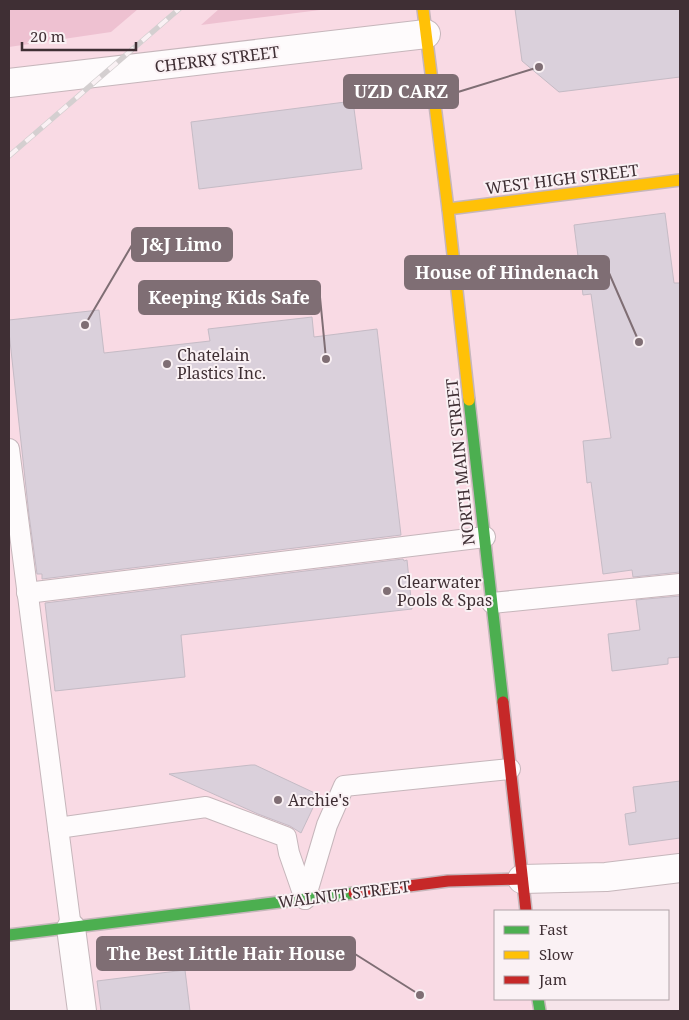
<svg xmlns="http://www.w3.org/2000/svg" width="689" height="1020" font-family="'Noto Serif',serif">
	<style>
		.built { fill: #f9dae4 }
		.green { fill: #eec1d1 }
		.building { fill: #dad0db; stroke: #c5bbc5 }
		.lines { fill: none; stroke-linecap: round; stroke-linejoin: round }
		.lane-casing { stroke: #c6b6bb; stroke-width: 22 }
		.street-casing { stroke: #c6b6bb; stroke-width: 30 }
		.fast-casing { stroke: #c6b6bb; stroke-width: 14 }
		.slow-casing { stroke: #c6b6bb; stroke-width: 14 }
		.jam-casing { stroke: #c6b6bb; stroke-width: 14 }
		.lane { stroke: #fefbfc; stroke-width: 20 }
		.street { stroke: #fefbfc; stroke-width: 28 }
		.fast { stroke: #4caf50; stroke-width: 11 }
		.slow { stroke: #ffc107; stroke-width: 11 }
		.jam { stroke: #c62828; stroke-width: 11 }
		.rail-casing { stroke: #d4cfd0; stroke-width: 5.5 }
		.rail { stroke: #faf1f4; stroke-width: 4; stroke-dasharray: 11; stroke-linecap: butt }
		.poi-dot { fill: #7f6e74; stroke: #faf1f4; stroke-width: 2 }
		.labels { text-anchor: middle; stroke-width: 4; stroke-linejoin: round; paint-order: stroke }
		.street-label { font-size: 16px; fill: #3f2f34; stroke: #faf1f4 }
		.poi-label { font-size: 16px; fill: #3f2f34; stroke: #faf1f4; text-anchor: start }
		.leader { fill: none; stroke: #7f6e74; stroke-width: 2 }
		.callout-dot { fill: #7f6e74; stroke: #faf1f4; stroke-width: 2 }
		.callout { fill: #7f6e74; stroke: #7f6e74; stroke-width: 2 }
		.callout-label { font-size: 18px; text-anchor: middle; font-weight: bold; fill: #fff }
	</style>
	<rect width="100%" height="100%" fill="#f6e4ea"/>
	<polygon class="built" points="9,9 680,9 680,868 522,879 526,911 495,911 495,999 538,999 540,1011 82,1011 71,928 9,935"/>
	<g class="green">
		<polygon points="9,9 138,9 111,32 9,47"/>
		<polygon points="219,9 328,9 201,25"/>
	</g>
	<g class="building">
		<polygon points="515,9 680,9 680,77 559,92 522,61"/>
		<polygon points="353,101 362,169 199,189 191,122"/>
		<polygon points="665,213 674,283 680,283 680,572 633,577 632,570 603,574 591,482 587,483 583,441 611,438 591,294 583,295 574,225"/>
		<polygon points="99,310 104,353 210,341 208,329 312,317 314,337 377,329 401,535 42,579 42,574 37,574 29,515 9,332 9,320"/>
		<polygon points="403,559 404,561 407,560 412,609 181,635 185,677 55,691 45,603"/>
		<polygon points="680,596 680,657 668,658 668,664 612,671 608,634 640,630 636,600"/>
		<polygon points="251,765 255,765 319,795 301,833 290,826 258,814 169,774"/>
		<polygon points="680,781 680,838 629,845 625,814 636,812 633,787"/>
		<polygon points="185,970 190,1011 101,1011 97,981"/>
	</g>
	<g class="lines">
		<g class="lane-casing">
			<g id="lane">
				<polyline points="9,449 71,928"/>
				<polyline points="27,593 485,537"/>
				<polyline points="492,603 680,584"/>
				<polyline points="58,828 206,807 286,837 289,853 305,899"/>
				<polyline points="305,899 327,825 344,786 510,769"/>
			</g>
		</g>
		<g class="street-casing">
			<g id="street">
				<polyline points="9,83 426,34"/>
				<polyline points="522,879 606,877 680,868"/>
				<polyline points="71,928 82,1011"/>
			</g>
		</g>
		<g class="fast-casing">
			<g id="fast">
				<polyline points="469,400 503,702"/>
				<polyline points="9,935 354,893"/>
				<polyline points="538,999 540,1011"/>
			</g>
		</g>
		<g class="slow-casing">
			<g id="slow">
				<polyline points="423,9 448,209 469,400"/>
				<polyline points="448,209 680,180"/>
			</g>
		</g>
		<g class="jam-casing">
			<g id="jam">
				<polyline points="503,702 526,911"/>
				<polyline points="354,893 448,881 522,879"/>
			</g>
		</g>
		<use href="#lane" class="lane"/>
		<use href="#street" class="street"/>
		<use href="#fast" class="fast"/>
		<use href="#slow" class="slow"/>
		<use href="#jam" class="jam"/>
		<g class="rail-casing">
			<polyline id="rail" points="9,156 179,9"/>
		</g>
		<use href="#rail" class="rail"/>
	</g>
	<g class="poi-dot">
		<circle cx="167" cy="364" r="5"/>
		<circle cx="387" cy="591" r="5"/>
		<circle cx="278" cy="800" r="5"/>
	</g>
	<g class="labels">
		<g class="street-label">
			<text transform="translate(217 59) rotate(-7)" y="6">CHERRY STREET</text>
			<text transform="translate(562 179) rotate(-7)" y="6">WEST HIGH STREET</text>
			<text transform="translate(460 462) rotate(-96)" y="6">NORTH MAIN STREET</text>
			<text transform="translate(344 894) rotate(-7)" y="6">WALNUT STREET</text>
		</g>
		<g class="poi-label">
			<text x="177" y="361">Chatelain<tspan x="177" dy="18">Plastics Inc.</tspan></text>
			<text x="397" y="588">Clearwater<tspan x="397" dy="18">Pools &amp; Spas</tspan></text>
			<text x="288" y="806">Archie's</text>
		</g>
	</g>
	<path class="leader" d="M539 67L458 92M85 325L132 245M639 342L609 273M326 359L320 297M420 995L355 954"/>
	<g class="callout-dot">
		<circle cx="539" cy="67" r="5"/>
		<circle cx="85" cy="325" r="5"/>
		<circle cx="639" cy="342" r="5"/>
		<circle cx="326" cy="359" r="5"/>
		<circle cx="420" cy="995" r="5"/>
	</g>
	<g class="callout">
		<rect x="344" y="75" width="114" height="33" rx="5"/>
		<rect x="132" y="228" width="100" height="33" rx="5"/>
		<rect x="405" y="256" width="204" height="33" rx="5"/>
		<rect x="139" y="281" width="181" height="33" rx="5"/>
		<rect x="97" y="937" width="258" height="33" rx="5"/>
	</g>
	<g class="callout-label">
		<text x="401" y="98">UZD CARZ</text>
		<text x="182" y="251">J&amp;J Limo</text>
		<text x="507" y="279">House of Hindenach</text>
		<text x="229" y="304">Keeping Kids Safe</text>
		<text x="226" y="960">The Best Little Hair House</text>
	</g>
	<rect width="689" height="1020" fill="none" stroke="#3f2f34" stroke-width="20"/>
	<rect x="494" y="910" width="175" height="90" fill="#faf1f4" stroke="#afa3a7"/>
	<rect x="504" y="926" width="25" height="8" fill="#4caf50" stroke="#afa3a7"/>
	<text x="539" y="935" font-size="15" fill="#3f2f34">Fast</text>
	<rect x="504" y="951" width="25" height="8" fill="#ffc107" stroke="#afa3a7"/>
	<text x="539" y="960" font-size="15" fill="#3f2f34">Slow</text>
	<rect x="504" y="976" width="25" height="8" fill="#c62828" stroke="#afa3a7"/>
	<text x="539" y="985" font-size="15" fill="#3f2f34">Jam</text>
	<path d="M22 42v8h114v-8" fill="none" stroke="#3f2f34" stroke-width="2.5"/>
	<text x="30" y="42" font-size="15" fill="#3f2f34" stroke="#faf1f4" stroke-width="4" paint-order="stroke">20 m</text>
</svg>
